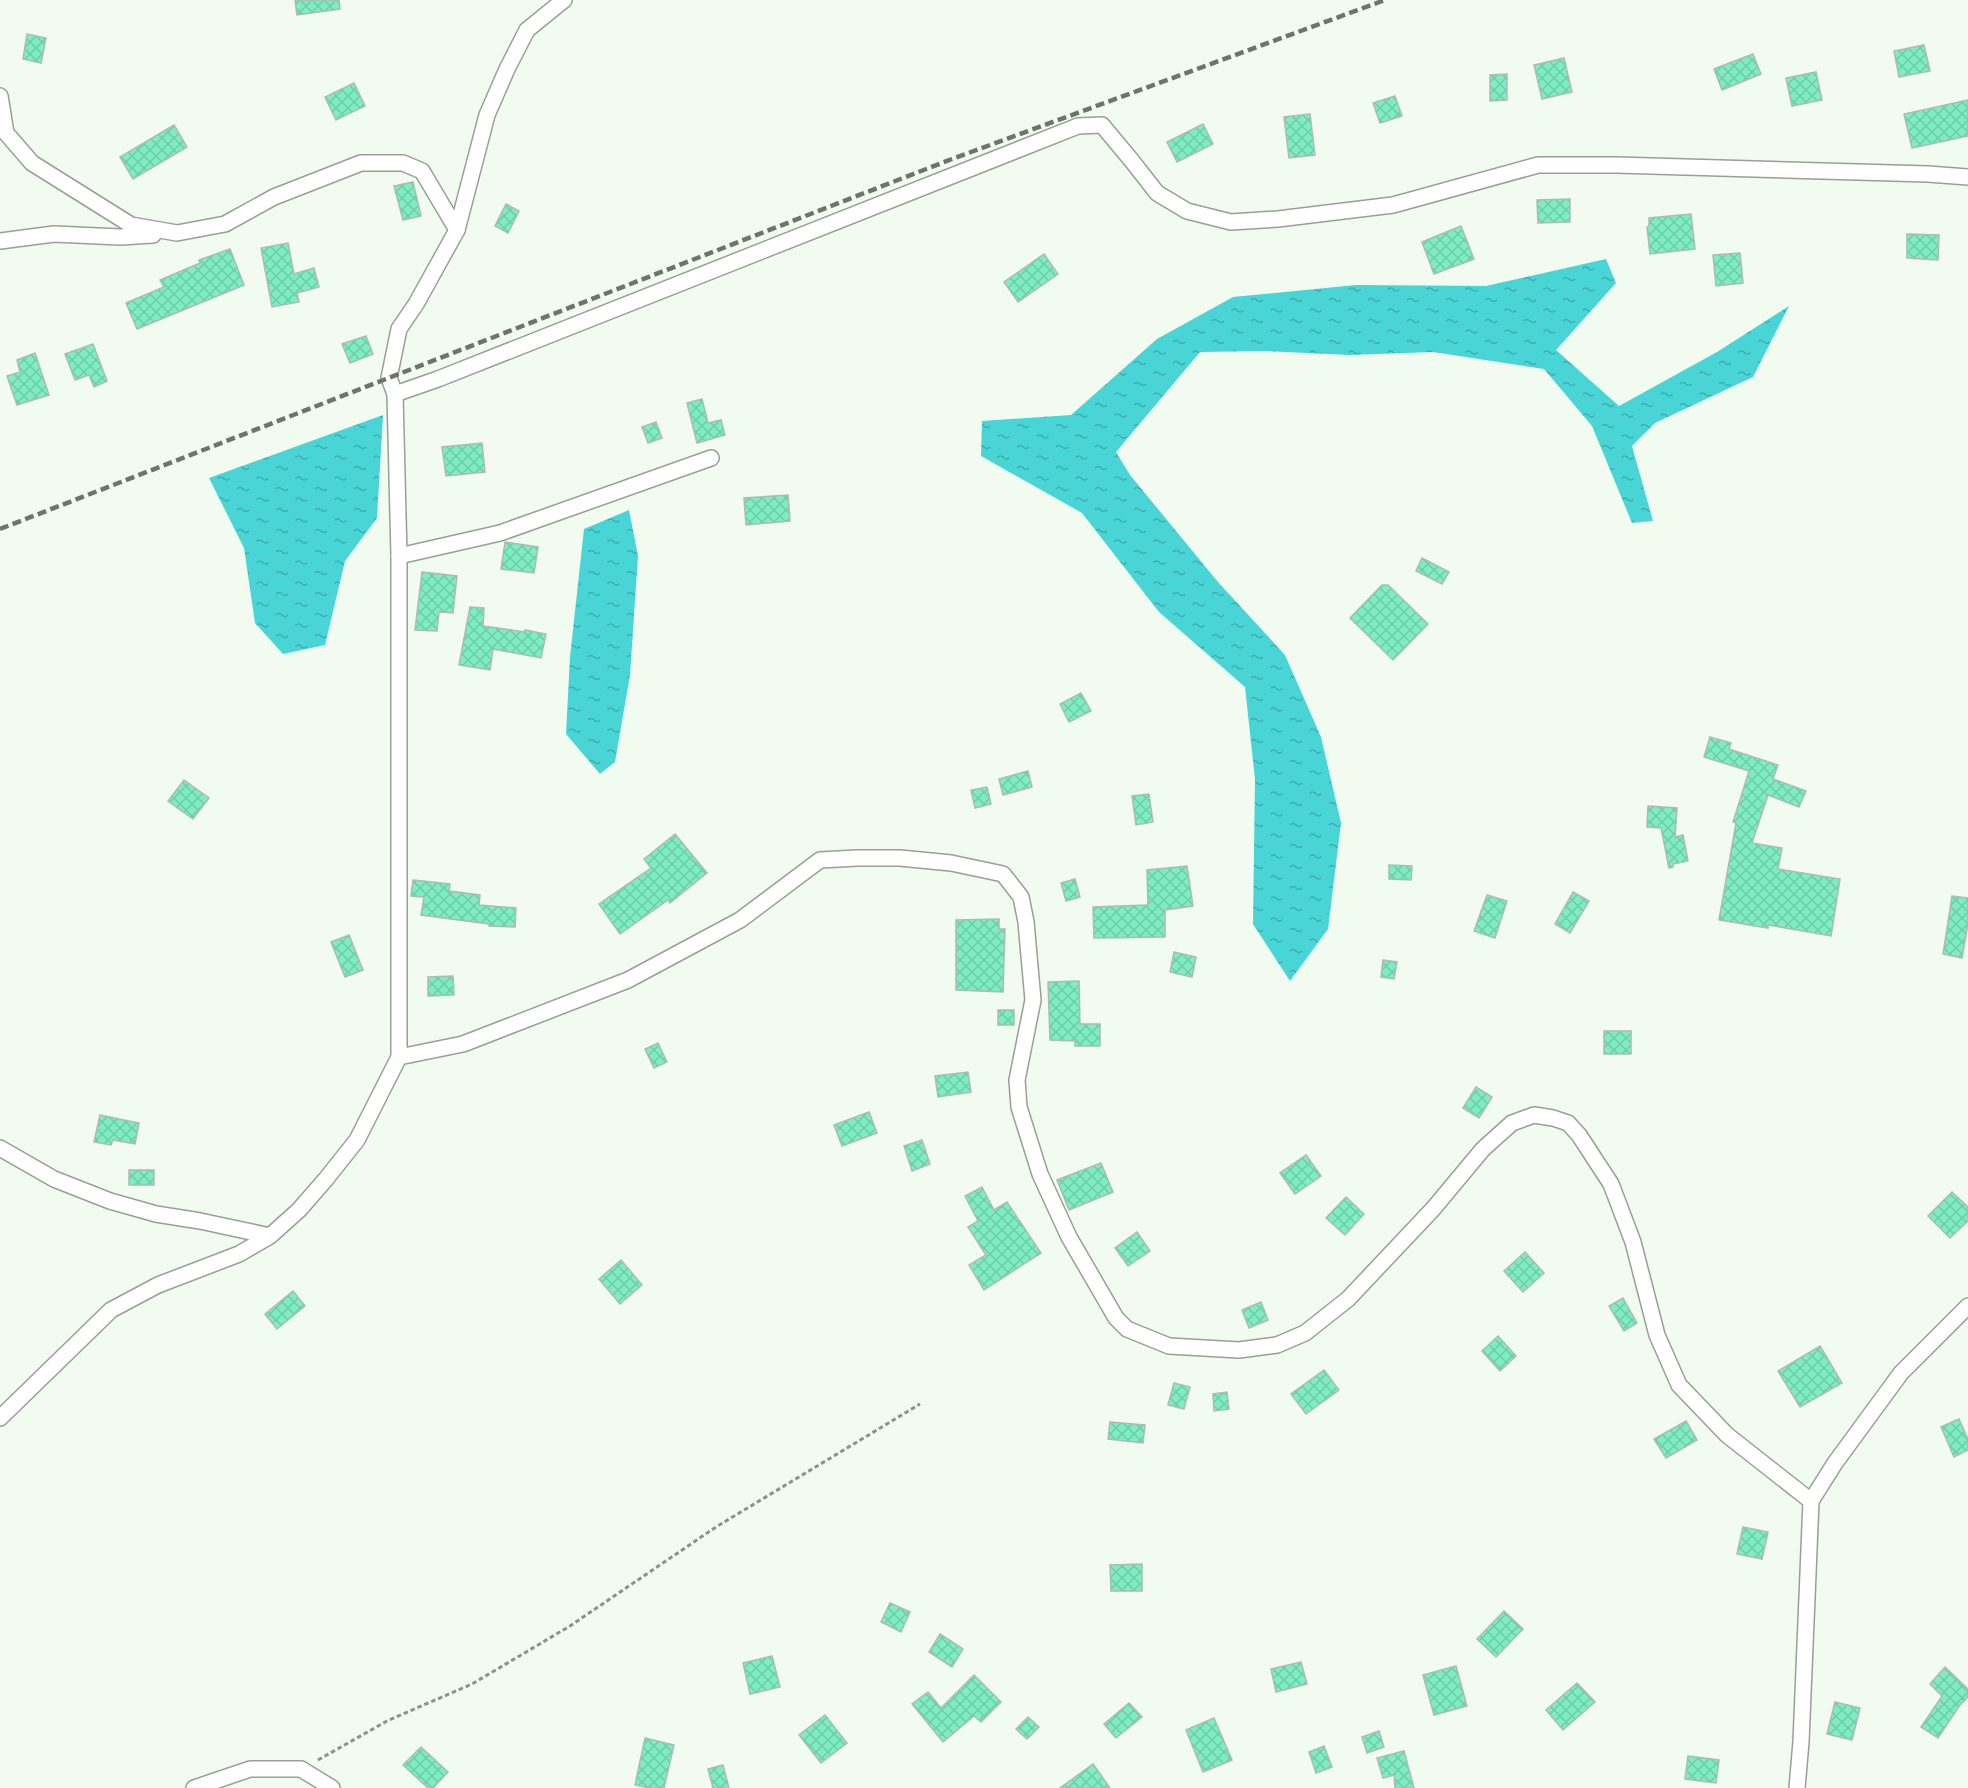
<svg xmlns="http://www.w3.org/2000/svg" width="1968" height="1788" font-family="Rubik,sans-serif">
	<style>
		.water { fill: url(#water-ripples) }
		.building { fill: url(#building-cross-hatch); stroke: #acbbb4; stroke-width: 1.5 }
		.lines { fill: none; stroke-linecap: round; stroke-linejoin: round }
		.minor-casing { stroke: #97a095; stroke-width: 18 }
		.path { stroke: #8c928a; stroke-width: 3; stroke-dasharray: 4.5 3; stroke-linecap: butt }
		.minor { stroke: #fff; stroke-width: 15 }
		.rail { stroke: #6e746c; stroke-width: 4.5; stroke-dasharray: 9 4.5; stroke-linecap: butt }
	</style>
	<defs>
		<pattern id="water-ripples" width="26" height="14" patternUnits="userSpaceOnUse" patternTransform="scale(1.5)"><rect width="26" height="14" fill="#49d5d5"/><path d="M2 4q2-2 4 0t4 0M15 11q2-2 4 0t4 0" fill="none" stroke="#3eaead"/></pattern>
		<pattern id="building-cross-hatch" width="8" height="8" patternUnits="userSpaceOnUse" patternTransform="scale(1.5)"><rect width="8" height="8" fill="#7eedc4"/><path d="M0 0l8 8M0 8l8-8" fill="none" stroke="#6ecca9"/></pattern>
	</defs>
	<rect width="100%" height="100%" fill="#f1fbef"/>
	<g class="water">
		<polygon points="1606,259 1616,283 1556,350 1619,406 1717,352 1789,306 1753,377 1655,423 1632,446 1653,521 1632,523 1592,426 1544,369 1433,352 1350,355 1266,351 1200,352 1116,452 1130,475 1218,582 1285,655 1321,737 1341,823 1328,929 1290,981 1253,924 1255,779 1245,687 1159,612 1082,513 981,456 982,421 1071,415 1157,339 1233,297 1356,285 1486,286"/>
		<polygon points="383,415 377,518 345,561 325,645 283,654 255,623 244,548 209,478"/>
		<polygon points="629,510 638,556 630,675 615,762 600,774 566,734 570,657 584,529"/>
	</g>
	<g class="building">
		<polygon points="295,0 339,0 340,9 297,15"/>
		<polygon points="27,34 46,38 41,63 23,59"/>
		<polygon points="1924,45 1930,71 1899,77 1894,51"/>
		<polygon points="1753,54 1761,74 1722,90 1714,69"/>
		<polygon points="1564,58 1572,92 1542,99 1534,65"/>
		<polygon points="1816,72 1822,100 1792,106 1786,78"/>
		<polygon points="1507,74 1507,100 1490,101 1490,75"/>
		<polygon points="354,83 365,106 336,120 325,97"/>
		<polygon points="1395,96 1402,116 1380,123 1373,103"/>
		<polygon points="1968,100 1968,136 1912,148 1904,114"/>
		<polygon points="1310,114 1315,155 1289,158 1284,117"/>
		<polygon points="1203,124 1213,144 1177,162 1167,142"/>
		<polygon points="174,125 187,147 133,179 120,157"/>
		<polygon points="413,182 421,216 403,220 394,186"/>
		<polygon points="1570,199 1570,222 1538,223 1537,200"/>
		<polygon points="506,204 519,211 508,233 495,226"/>
		<polygon points="1691,214 1695,249 1650,254 1647,227 1649,226 1649,218"/>
		<polygon points="1461,226 1474,259 1434,274 1422,242"/>
		<polygon points="1907,234 1939,235 1938,260 1907,258"/>
		<polygon points="288,243 294,274 314,268 319,287 297,293 299,302 272,307 261,248"/>
		<polygon points="230,249 244,285 137,329 126,303 164,287 160,280 200,263 199,260"/>
		<polygon points="1740,253 1743,283 1716,286 1713,255"/>
		<polygon points="1044,254 1058,274 1018,302 1004,282"/>
		<polygon points="366,336 373,354 350,363 342,344"/>
		<polygon points="93,344 107,381 94,387 89,375 75,380 65,354"/>
		<polygon points="35,353 49,395 17,405 7,376 20,372 17,360"/>
		<polygon points="702,399 708,423 721,420 725,435 697,443 687,403"/>
		<polygon points="656,422 662,438 648,443 642,427"/>
		<polygon points="482,443 485,472 446,476 442,447"/>
		<polygon points="788,495 790,521 746,525 744,498"/>
		<polygon points="505,542 538,547 534,573 501,569"/>
		<polygon points="1422,558 1449,572 1442,584 1416,571"/>
		<polygon points="422,572 457,576 453,613 439,612 437,631 415,630"/>
		<polygon points="1382,585 1388,585 1428,624 1393,660 1350,618"/>
		<polygon points="470,607 484,608 483,626 525,632 525,630 546,634 541,658 493,649 490,670 459,665"/>
		<polygon points="1081,693 1091,711 1069,722 1060,704"/>
		<polygon points="1710,737 1731,743 1729,749 1778,765 1773,779 1806,791 1799,807 1768,795 1752,843 1782,848 1778,869 1840,879 1831,936 1768,925 1768,928 1719,920 1736,823 1733,822 1749,771 1704,757"/>
		<polygon points="1028,771 1032,787 1003,795 999,779"/>
		<polygon points="184,780 209,798 193,819 168,801"/>
		<polygon points="987,787 991,804 975,808 971,790"/>
		<polygon points="1149,794 1153,822 1136,825 1132,796"/>
		<polygon points="1648,806 1677,808 1675,837 1683,835 1688,861 1673,864 1673,867 1669,868 1661,828 1647,827"/>
		<polygon points="675,834 707,873 670,903 668,900 620,934 599,904 651,868 644,859"/>
		<polygon points="1389,865 1412,866 1411,880 1389,879"/>
		<polygon points="1187,866 1193,906 1165,910 1165,937 1094,938 1093,907 1148,905 1147,870"/>
		<polygon points="1075,879 1080,897 1066,901 1061,883"/>
		<polygon points="413,880 450,884 449,891 480,895 479,905 516,908 515,927 489,926 489,924 421,915 424,897 411,896"/>
		<polygon points="1573,892 1589,901 1570,933 1555,924"/>
		<polygon points="1487,895 1507,901 1495,938 1474,931"/>
		<polygon points="1952,896 1968,898 1968,924 1962,958 1943,954"/>
		<polygon points="999,919 999,929 1005,929 1003,992 956,990 956,920"/>
		<polygon points="349,935 363,970 345,977 331,942"/>
		<polygon points="1174,952 1196,957 1192,977 1170,972"/>
		<polygon points="1383,960 1397,962 1394,979 1381,977"/>
		<polygon points="453,976 454,995 428,996 428,977"/>
		<polygon points="1079,981 1080,1024 1100,1024 1100,1046 1075,1046 1075,1041 1050,1040 1048,982"/>
		<rect x="998" y="1010" width="16" height="15"/>
		<rect x="1604" y="1031" width="27" height="23"/>
		<polygon points="658,1043 667,1062 654,1068 645,1049"/>
		<polygon points="968,1072 971,1092 938,1097 935,1076"/>
		<polygon points="1476,1087 1492,1097 1479,1118 1463,1108"/>
		<polygon points="869,1112 877,1133 842,1146 834,1125"/>
		<polygon points="100,1115 139,1123 135,1144 113,1140 111,1145 94,1142"/>
		<polygon points="922,1140 930,1164 912,1171 904,1146"/>
		<polygon points="1306,1155 1321,1176 1295,1194 1280,1173"/>
		<polygon points="1101,1163 1113,1192 1069,1210 1057,1180"/>
		<rect x="129" y="1170" width="25" height="15"/>
		<polygon points="982,1187 994,1210 1007,1202 1041,1253 984,1290 969,1265 986,1255 968,1227 978,1221 965,1196"/>
		<polygon points="1952,1192 1968,1207 1968,1221 1950,1238 1928,1216"/>
		<polygon points="1346,1197 1364,1214 1345,1235 1326,1218"/>
		<polygon points="1137,1232 1150,1251 1128,1266 1115,1248"/>
		<polygon points="1525,1252 1544,1273 1523,1292 1504,1271"/>
		<polygon points="621,1260 642,1285 620,1304 599,1279"/>
		<polygon points="293,1291 305,1306 277,1329 265,1314"/>
		<polygon points="1623,1298 1637,1323 1624,1331 1609,1306"/>
		<polygon points="1261,1302 1268,1320 1249,1328 1242,1310"/>
		<polygon points="1498,1336 1516,1356 1500,1371 1482,1351"/>
		<polygon points="1820,1346 1842,1383 1800,1407 1778,1371"/>
		<polygon points="1324,1370 1339,1390 1306,1414 1291,1394"/>
		<polygon points="1174,1383 1190,1387 1184,1409 1168,1405"/>
		<polygon points="1227,1392 1229,1409 1214,1411 1213,1394"/>
		<polygon points="1959,1419 1968,1439 1968,1450 1954,1457 1941,1427"/>
		<polygon points="1686,1421 1697,1440 1666,1458 1654,1439"/>
		<polygon points="1110,1422 1145,1425 1143,1443 1108,1439"/>
		<polygon points="1743,1527 1768,1532 1762,1559 1737,1554"/>
		<polygon points="1142,1564 1142,1591 1111,1591 1110,1565"/>
		<polygon points="890,1603 910,1612 901,1632 881,1622"/>
		<polygon points="1504,1611 1523,1629 1496,1657 1477,1639"/>
		<polygon points="940,1634 963,1649 952,1667 929,1652"/>
		<polygon points="772,1656 780,1687 750,1694 743,1663"/>
		<polygon points="1301,1662 1307,1684 1276,1692 1271,1669"/>
		<polygon points="1456,1666 1467,1706 1434,1715 1423,1675"/>
		<polygon points="1945,1667 1968,1689 1968,1697 1960,1705 1938,1738 1921,1727 1942,1696 1930,1684"/>
		<polygon points="974,1675 1001,1702 981,1722 974,1716 943,1742 912,1704 928,1692 941,1708"/>
		<polygon points="1577,1683 1595,1702 1563,1730 1546,1710"/>
		<polygon points="1835,1702 1860,1708 1852,1740 1827,1734"/>
		<polygon points="1129,1703 1142,1717 1116,1738 1104,1724"/>
		<polygon points="825,1715 847,1743 821,1763 799,1735"/>
		<polygon points="1028,1717 1039,1727 1027,1739 1016,1729"/>
		<polygon points="1214,1718 1232,1760 1203,1772 1186,1730"/>
		<polygon points="1379,1731 1384,1747 1367,1753 1362,1737"/>
		<polygon points="645,1738 674,1745 664,1788 650,1788 635,1785"/>
		<polygon points="1324,1746 1332,1767 1316,1773 1309,1752"/>
		<polygon points="421,1747 448,1772 433,1788 428,1788 403,1765"/>
		<polygon points="1404,1751 1414,1788 1395,1788 1394,1775 1383,1778 1377,1758"/>
		<polygon points="1688,1756 1719,1760 1716,1783 1685,1779"/>
		<polygon points="1093,1764 1110,1788 1060,1788"/>
		<polygon points="723,1765 729,1788 713,1788 708,1769"/>
	</g>
	<g class="lines">
		<g class="minor-casing">
			<g id="minor">
				<polyline points="0,96 6,133 32,163 131,225 177,233 225,224 274,197 361,163 403,163 422,171 457,230"/>
				<polyline points="0,241 54,234 120,237 153,235"/>
				<polyline points="395,394 438,379 1078,126 1102,125 1132,161 1157,193 1187,211 1231,222 1278,219 1393,205 1538,165 1616,165 1928,174 1968,177"/>
				<polyline points="399,556 500,533 711,458"/>
				<polyline points="399,1057 463,1044 628,980 740,920 820,860 857,858 900,858 951,863 1003,874 1021,897 1026,922 1033,1000 1017,1080 1019,1107 1040,1174 1069,1237 1116,1318 1127,1329 1169,1346 1239,1350 1277,1345 1305,1333 1348,1299 1433,1209 1483,1149 1512,1123 1534,1115 1553,1118 1568,1123 1579,1135 1611,1184 1633,1242 1657,1335 1679,1385 1727,1435 1811,1501 1801,1742 1797,1788"/>
				<polyline points="0,1148 54,1179 110,1201 156,1214 200,1221 270,1236"/>
				<polyline points="0,1418 111,1310 158,1285 239,1254 270,1236 299,1210 326,1179 357,1140 399,1057 399,556 395,394 389,378 399,329 416,304 457,230 487,115 507,69 527,30 564,0"/>
				<polyline points="1811,1501 1835,1463 1901,1373 1968,1306"/>
				<polyline points="194,1788 250,1769 301,1769 332,1788"/>
			</g>
		</g>
		<polyline class="path" points="318,1760 387,1721 472,1684 570,1626 716,1527 920,1404"/>
		<use href="#minor" class="minor"/>
		<polyline class="rail" points="0,529 952,159 1385,0"/>
	</g>
</svg>
